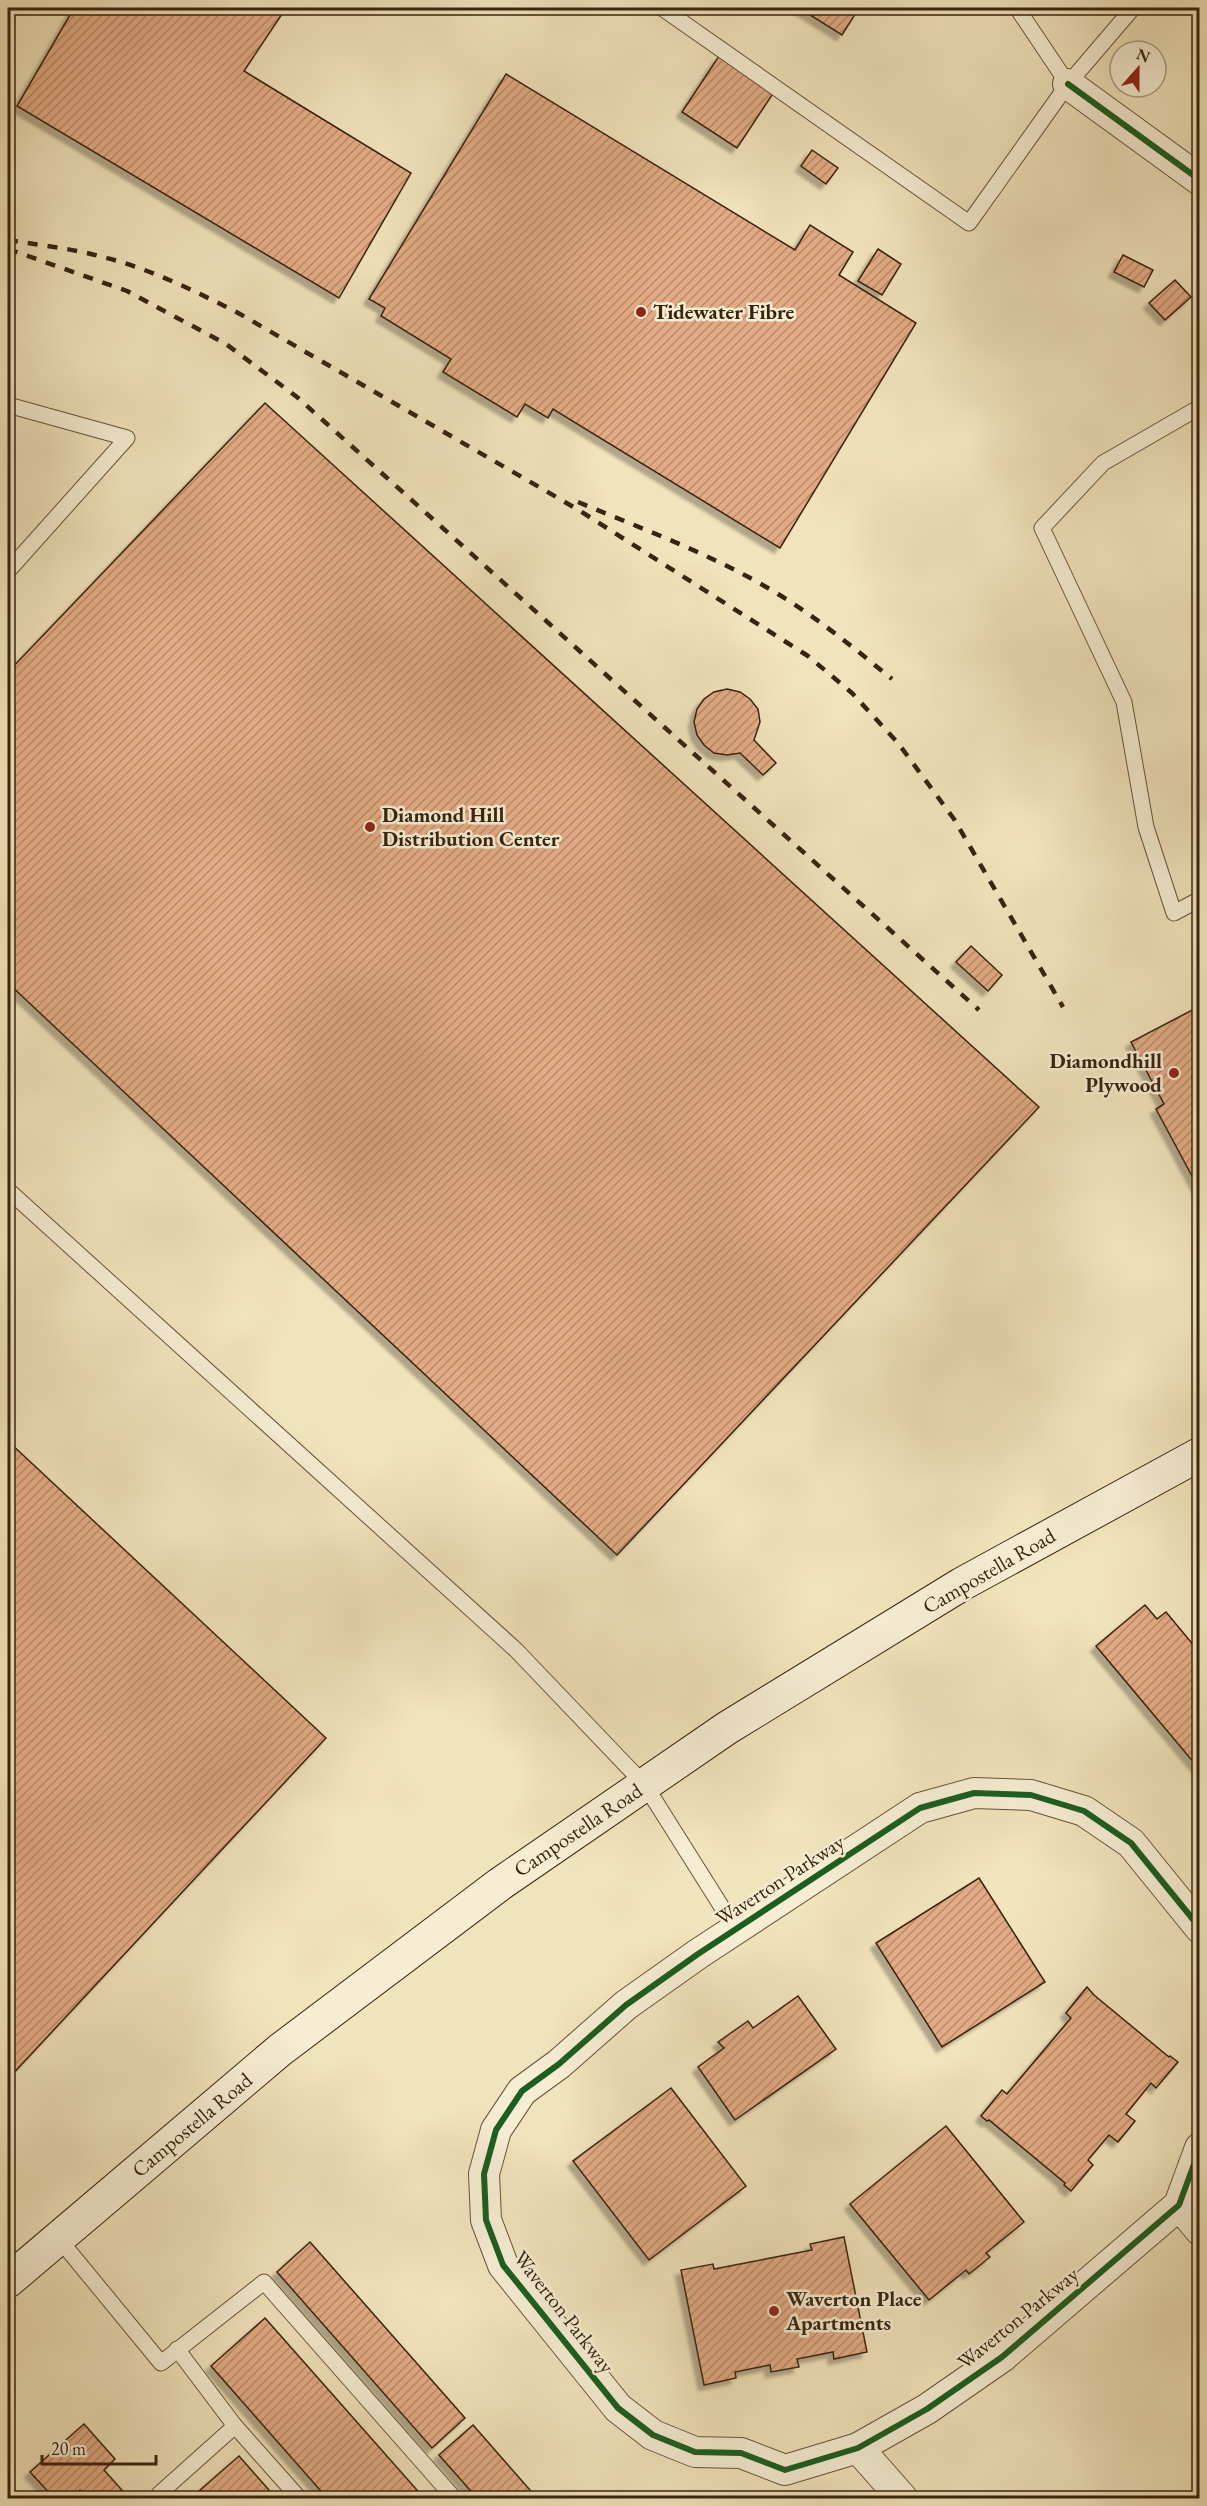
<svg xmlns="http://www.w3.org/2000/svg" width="1207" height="2506" font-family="'EB Garamond',serif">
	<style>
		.building { fill: url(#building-hatch); stroke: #38230f; stroke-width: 1.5; filter: url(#shadow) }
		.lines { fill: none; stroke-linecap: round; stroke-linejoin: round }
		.lane-casing { stroke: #66533a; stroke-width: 17 }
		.street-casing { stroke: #66533a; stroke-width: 32 }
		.secondary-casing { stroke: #38230f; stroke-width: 35 }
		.lane { stroke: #f6edd3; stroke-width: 15 }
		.street { stroke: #f6edd3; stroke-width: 30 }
		.secondary { stroke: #f6edd3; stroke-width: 33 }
		.rail { stroke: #38230f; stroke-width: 4.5; stroke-dasharray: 10 10; stroke-linecap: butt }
		.cycleway-casing { stroke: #f6edd3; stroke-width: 10 }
		.cycleway { stroke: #1b5e20; stroke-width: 6 }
		.poi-dot { fill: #8f2418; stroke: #f6edd3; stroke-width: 2 }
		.labels { text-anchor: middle; stroke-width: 5; stroke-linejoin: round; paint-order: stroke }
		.poi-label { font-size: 21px; font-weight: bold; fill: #38230f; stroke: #f6edd3; text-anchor: start }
		.street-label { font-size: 21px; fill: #38230f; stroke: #f6edd3 }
	</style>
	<defs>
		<pattern id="building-hatch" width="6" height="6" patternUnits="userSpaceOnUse" patternTransform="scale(1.5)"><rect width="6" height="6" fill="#e3ab85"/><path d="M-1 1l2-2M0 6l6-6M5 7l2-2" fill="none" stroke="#b98b6b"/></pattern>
		<filter id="shadow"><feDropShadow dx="-5.5" dy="5.5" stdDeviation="1.5" flood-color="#0004"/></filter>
	</defs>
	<rect width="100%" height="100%" fill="#f1e3bb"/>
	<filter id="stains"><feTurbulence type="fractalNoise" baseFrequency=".00333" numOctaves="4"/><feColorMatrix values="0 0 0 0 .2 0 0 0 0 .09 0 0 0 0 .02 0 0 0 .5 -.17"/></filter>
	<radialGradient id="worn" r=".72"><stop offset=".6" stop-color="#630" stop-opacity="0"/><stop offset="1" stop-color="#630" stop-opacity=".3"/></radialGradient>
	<g class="building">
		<polygon points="74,8 286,8 244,71 411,173 339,298 17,106"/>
		<polygon points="799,8 859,8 842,35"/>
		<polygon points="719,56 774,92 737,148 682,112"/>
		<polygon points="506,74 795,250 810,225 853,252 839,275 916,323 780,548 553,409 548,418 525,404 517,417 443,372 451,359 381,316 385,308 369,299"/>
		<polygon points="812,150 838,168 826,184 801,166"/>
		<polygon points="878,249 901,264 882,295 858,281"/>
		<polygon points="1123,255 1153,270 1144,287 1114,272"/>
		<polygon points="1175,280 1191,297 1165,320 1149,303"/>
		<polygon points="265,403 1039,1107 617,1555 8,983 8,672"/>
		<polygon points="727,689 740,692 750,699 758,709 760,722 754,740 776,763 763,775 740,753 727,755 714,753 704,745 697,735 694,722 697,709 704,699 714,692"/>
		<polygon points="971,946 1002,975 988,991 956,962"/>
		<polygon points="1200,1006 1200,1191 1156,1109 1164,1104 1131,1042"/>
		<polygon points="8,1441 326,1738 8,2079"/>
		<polygon points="1145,1605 1157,1619 1166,1612 1200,1653 1200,1770 1096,1646"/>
		<polygon points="979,1878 1045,1982 942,2047 876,1943"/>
		<polygon points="1087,1987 1094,1995 1169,2057 1170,2056 1178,2062 1156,2088 1151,2083 1126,2114 1135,2121 1118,2142 1109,2135 1088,2160 1093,2165 1071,2191 1064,2185 1065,2183 989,2120 987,2121 981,2116 1002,2090 1007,2094 1071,2018 1066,2013"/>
		<polygon points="798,1996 836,2049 735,2120 698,2067 724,2048 718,2042 748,2021 753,2028"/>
		<polygon points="671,2088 746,2186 649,2260 573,2161"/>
		<polygon points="946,2126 1024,2222 986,2253 990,2257 969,2274 966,2270 929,2300 850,2204"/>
		<polygon points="844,2237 867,2352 834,2359 833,2352 797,2359 799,2367 771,2372 770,2365 735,2372 736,2378 704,2385 681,2270 713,2264 714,2269 812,2250 810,2244"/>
		<polygon points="310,2242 465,2418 432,2448 277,2272"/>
		<polygon points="265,2318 424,2498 327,2498 211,2366"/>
		<polygon points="84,2424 115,2459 104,2470 129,2498 87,2498 80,2490 71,2498 54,2498 30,2472"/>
		<polygon points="473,2425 537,2498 477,2498 439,2455"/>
		<polygon points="239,2456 276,2498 191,2498"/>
	</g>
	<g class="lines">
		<g class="lane-casing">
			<g id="lane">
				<polyline points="662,8 969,223 1068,84 1133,8"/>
				<polyline points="1017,8 1068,84"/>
				<polyline points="8,405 127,438 8,571"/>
				<polyline points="1200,407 1103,463 1042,528 1124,702 1146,827 1174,913 1200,899"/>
				<polyline points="8,1190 516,1650 645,1785 735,1928"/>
				<polyline points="59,2239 161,2363 264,2282 454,2498"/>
				<polyline points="235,2426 299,2498"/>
				<polyline points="163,2498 159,2494 235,2426 177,2349"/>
			</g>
		</g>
		<g class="street-casing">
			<g id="street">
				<polyline points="1068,84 1200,180"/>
				<polyline points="1200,1928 1131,1843 1084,1811 1031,1795 974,1793 920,1808 698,1954 626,2005 559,2064 522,2091 496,2130 484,2174 486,2220 503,2265 618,2408 653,2435 695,2452 741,2453 785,2470 858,2448 927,2409 1002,2357 1179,2205 1200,2148"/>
				<polyline points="1179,2205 1200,2230"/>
				<polyline points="858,2448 902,2498"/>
			</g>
		</g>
		<g class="secondary-casing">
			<polyline id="secondary" points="8,2281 280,2050 500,1884 727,1728 962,1584 1200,1454"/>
		</g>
		<use href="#lane" class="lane"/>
		<use href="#street" class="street"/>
		<use href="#secondary" class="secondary"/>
		<g class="rail">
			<polyline points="8,10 10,8"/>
			<path d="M8,240C38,245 69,248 99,256C149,268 195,291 240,314L577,509L808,656L852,693L898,743L954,819L1063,1007"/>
			<polyline points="8,249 127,291 226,344 297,397 979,1010"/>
			<path d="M578,502C645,530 716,556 778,594C819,619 855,649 892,679"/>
		</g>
		<g class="cycleway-casing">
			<g id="cycleway">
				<polyline points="1068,84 1200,180"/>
				<polyline points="1200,1928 1131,1843 1084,1811 1031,1795 974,1793 920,1808 698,1954 626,2005 559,2064 522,2091 496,2130 484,2174 486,2220 503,2265 618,2408 653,2435 695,2452 741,2453 785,2470 858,2448 927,2409 1002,2357 1179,2205 1200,2148"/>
			</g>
		</g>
		<use href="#cycleway" class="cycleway"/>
	</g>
	<g class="poi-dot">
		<circle cx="641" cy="312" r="6"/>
		<circle cx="370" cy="827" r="6"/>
		<circle cx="1174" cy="1073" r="6"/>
		<circle cx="774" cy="2311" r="6"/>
	</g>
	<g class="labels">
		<g class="poi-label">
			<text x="653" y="319">Tidewater Fibre</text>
			<text x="382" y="822">Diamond Hill<tspan x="382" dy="24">Distribution Center</tspan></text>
			<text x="1162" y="1068" text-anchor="end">Diamondhill<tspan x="1162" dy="24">Plywood</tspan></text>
			<text x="786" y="2306">Waverton Place<tspan x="786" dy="24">Apartments</tspan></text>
		</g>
		<g class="street-label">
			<text transform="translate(989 1571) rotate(-30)" y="7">Campostella Road</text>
			<text transform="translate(578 1830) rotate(-34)" y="7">Campostella Road</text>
			<text transform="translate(780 1880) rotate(-33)" y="7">Waverton Parkway</text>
			<text transform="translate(192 2125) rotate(-40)" y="7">Campostella Road</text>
			<text transform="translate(564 2312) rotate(52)" y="7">Waverton Parkway</text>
			<text transform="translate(1018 2318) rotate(-39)" y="7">Waverton Parkway</text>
		</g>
	</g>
	<rect width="1207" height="2506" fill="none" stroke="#f1e3bb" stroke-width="30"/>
	<rect x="9" y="9" width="1189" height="2488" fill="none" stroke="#38230f" stroke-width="3"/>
	<rect x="15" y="15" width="1177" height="2476" fill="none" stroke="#38230f" stroke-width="1.5"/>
	<g transform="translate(1138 69) rotate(21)"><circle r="28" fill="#f6edd3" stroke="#aa9c85" stroke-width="1.5"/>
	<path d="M0-4.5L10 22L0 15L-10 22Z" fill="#8f2418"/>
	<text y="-9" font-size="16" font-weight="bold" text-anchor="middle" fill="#38230f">N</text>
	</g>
	<path d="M42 2455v9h114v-9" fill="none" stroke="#38230f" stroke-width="3"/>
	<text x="51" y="2455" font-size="18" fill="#38230f" stroke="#f6edd3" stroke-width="4.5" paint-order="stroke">20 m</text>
	<rect width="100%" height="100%" filter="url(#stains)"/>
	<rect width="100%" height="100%" fill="url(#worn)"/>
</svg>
